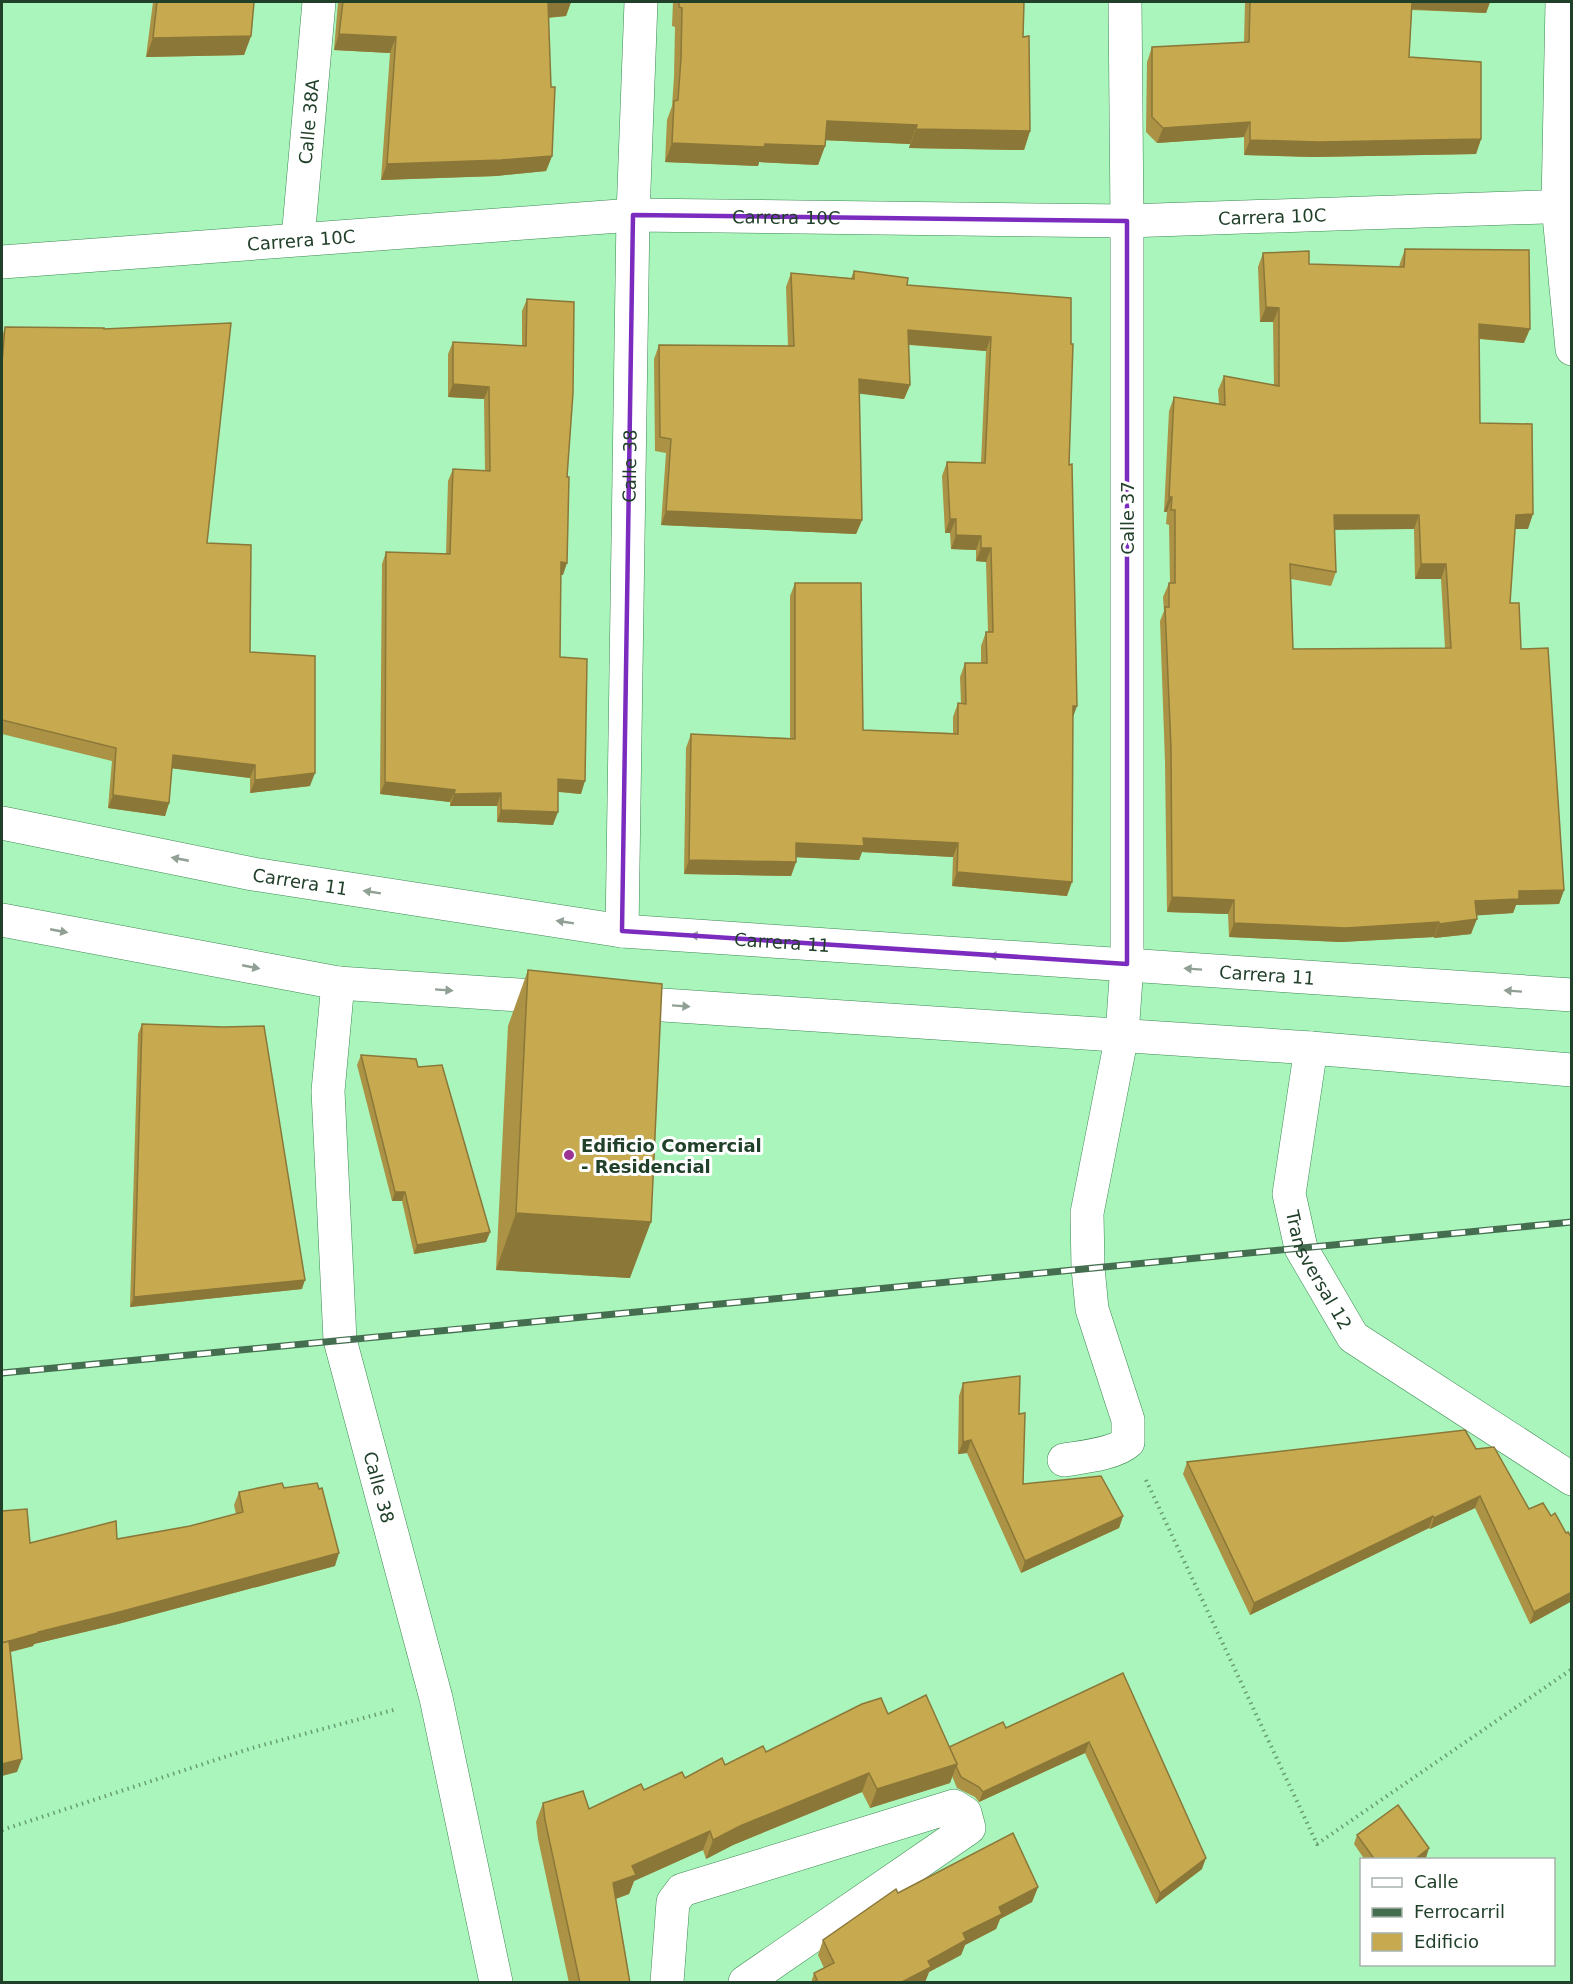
<svg xmlns="http://www.w3.org/2000/svg" width="1573" height="1984" font-family="'DejaVu Sans',sans-serif">
  <rect width="100%" height="100%" fill="#a9f5bb"/>
  <g fill="none" stroke-linecap="round" stroke-linejoin="round">
    <defs>
      <g id="minor">
        <path d="M1562 2 1558 205 1572 349"/>
        <path id="s1" d="M298 239 319 2"/>
        <path id="s2" d="M2 262 633 215 1127 221 1572 206"/>
        <path id="s3" d="M622 931 633 215 641 2"/>
        <path id="s4" d="M338 983 328 1091 340 1340 436 1698 496 1982"/>
        <path id="s5" d="M1311 1048 1289 1194 1301 1248 1353 1337 1572 1479"/>
        <path d="M1064 1460C1082 1457 1115 1454 1128 1442V1420L1092 1309 1088 1268 1087 1213 1122 1035 1127 964V221L1125 2"/>
        <path d="M667 1982 673 1902 682 1890 954 1806 965 1813 969 1828 745 1982"/>
      </g>
      <g id="primary">
        <path id="s6" d="M2 823 253 874 622 931 1572 995"/>
        <path d="M2 920 338 983 563 998"/>
        <path d="M618 1002 1311 1048 1572 1070"/>
      </g>
    </defs>
    <!-- minor casing -->
    <use href="#minor" stroke="#3e8854" stroke-width="34"/>
    <!-- primary casing -->
    <use href="#primary" stroke="#3e8854" stroke-width="34"/>
    <!-- path -->
    <g stroke="#679e75" stroke-width="4" stroke-dasharray="1.5 4.5" stroke-linecap="butt">
      <path d="M1146 1480 1317 1844 1572 1669"/>
      <path d="M2 1830 252 1748 397 1709"/>
    </g>
    <!-- minor -->
    <use href="#minor" stroke="#fff" stroke-width="33"/>
    <!-- primary -->
    <use href="#primary" stroke="#fff" stroke-width="33"/>
    <defs>
      <path id="rail" d="M2 1373 1572 1222"/>
    </defs>
    <!-- rail casing -->
    <use href="#rail" stroke="#446e4f" stroke-width="7"/>
    <!-- rail -->
    <use href="#rail" stroke="#fff" stroke-width="4.5" stroke-dasharray="14" stroke-linecap="butt"/>
  </g>
  <!-- wall -->
  <g fill="#ab9245" fill-rule="evenodd">
    <path d="M153 2H254L251 36 244 55 146 57Z"/>
    <path d="M338 2H571L566 16 548 18 552 156 546 171 496 176 381 180 390 53 334 50Z"/>
    <path d="M673 2H1024L1023 37 1030 131 1024 150 909 148 910 144 825 140V146L818 165 759 162 758 166 665 162 667 120 672 106 674 77 675 27 672 26Z"/>
    <path d="M1245 2H1490L1486 13 1412 10 1409 57 1481 139 1476 154 1313 157 1244 155V137L1157 143 1146 132 1147 62 1152 47 1244 43Z"/>
    <path d="M1405 249 1524 343 1479 339 1480 423 1528 529H1515L1510 603 1521 649 1564 890 1559 904 1516 905 1513 913 1476 915 1471 934 1434 938V937L1341 942 1229 937 1228 914 1167 912 1165 762 1160 621 1164 611 1163 597 1169 583H1170L1169 525 1166 524 1167 512H1164L1169 411 1174 397 1219 404 1218 390 1224 376 1274 385 1273 322H1260L1258 267 1263 253 1309 264 1399 267 1400 263ZM1334 529H1414L1415 579H1441L1445 648 1293 649 1291 579 1331 586 1336 572Z"/>
    <path d="M854 271 907 285 1071 298 1069 465 1073 716 1067 896 952 886 953 857 862 852 859 860 796 857V862L791 876 684 874 686 748 691 734 790 738V596L795 583 863 730 953 733V717L958 703 961 704 960 677 965 663H981V646L986 632H988L986 562 976 561V550L951 549 950 533H945L942 476 947 462 981 463 986 351 909 345 910 385 904 399 859 393 862 520 856 534 661 525 666 453 655 451 654 359 659 345 788 346 786 287 791 273 851 278Z"/>
    <path d="M527 299 567 477 563 575H561L560 657 581 794 558 792 553 825 497 822V806H450V802L380 794 382 564 386 552 446 554 448 481 453 469 485 471 484 399 448 397V354L453 342 522 346V311Z"/>
    <path d="M5 327 104 329 207 543 250 652 310 786 250 793V778L172 768 169 803 165 816 108 808 112 761 2 734V337Z"/>
    <path d="M528 970 630 1278 496 1270 508 1026Z"/>
    <path d="M142 1024 302 1289 130 1307 138 1034Z"/>
    <path d="M361 1055 418 1067 490 1232 486 1242 414 1254 402 1201H392L357 1065Z"/>
    <path d="M963 1383 1019 1414 1023 1484 1123 1516 1119 1528 1021 1573 967 1453 958 1454 959 1396Z"/>
    <path d="M1476 1449 1529 1509 1551 1516 1566 1533 1572 1538V1601L1530 1624 1475 1508 1430 1529 1429 1528 1250 1615 1183 1474 1187 1462Z"/>
    <path d="M284 1488 335 1566 118 1624 34 1644 33 1646 11 1652 17 1772 2 1511 30 1543 117 1539 190 1526 236 1514 234 1505 239 1492Z"/>
    <path d="M1123 1673 1202 1869 1156 1904 1085 1753 979 1802 975 1797 957 1788 952 1776 950 1783 870 1808 862 1792 733 1845 706 1859 703 1850 634 1881 629 1894 616 1899 630 1983H569L538 1839 536 1822 543 1803 589 1809 644 1790 888 1714 949 1747 1006 1728Z"/>
    <path d="M1357 1835 1426 1858 1423 1860H1365L1354 1844Z"/>
    <path d="M1038 1887 1032 1902 1000 1919 996 1929 965 1945 961 1955 929 1972 925 1982 811 1983 814 1973 824 1968 818 1955 823 1940 898 1893Z"/>
  </g>
  <!-- shaded-wall -->
  <g fill="#8b7738">
    <path d="M548 2H571L566 16 542 18Z"/>
    <path d="M1410 2H1490L1486 13 1407 9Z"/>
    <path d="M339 34 396 37 390 53 334 50Z"/>
    <path d="M251 36 244 55 146 57 153 38Z"/>
    <path d="M827 121 917 125 910 144 820 140Z"/>
    <path d="M1250 122 1244 137 1157 143 1163 128Z"/>
    <path d="M916 129 1030 131 1024 150 909 148Z"/>
    <path d="M1481 139 1476 154 1313 157 1244 155 1250 140Z"/>
    <path d="M672 143 765 144 825 146 818 165 759 162 758 166 665 162Z"/>
    <path d="M552 156 546 171 496 176 381 180 387 164Z"/>
    <path d="M1266 307 1279 308 1273 322H1260Z"/>
    <path d="M1479 324 1530 329 1524 343 1474 338Z"/>
    <path d="M908 330 991 337 986 351 903 344Z"/>
    <path d="M859 379 910 385 904 399 854 393Z"/>
    <path d="M453 384 489 387 484 399 448 397Z"/>
    <path d="M1169 497H1172L1167 512H1164Z"/>
    <path d="M666 511 862 520 856 534 661 525Z"/>
    <path d="M1533 514 1528 529H1511L1516 515Z"/>
    <path d="M1334 515H1419L1414 529 1329 530Z"/>
    <path d="M950 519H956L950 533H945Z"/>
    <path d="M956 535 981 536 976 550 951 549Z"/>
    <path d="M981 548H991L986 562 976 561Z"/>
    <path d="M561 562 567 563 563 575H557Z"/>
    <path d="M1421 564H1446L1441 579H1415Z"/>
    <path d="M1073 706H1077L1072 720Z"/>
    <path d="M173 755 255 765 250 778 169 768Z"/>
    <path d="M315 773 310 786 250 793 255 780Z"/>
    <path d="M558 779 585 781 581 794 553 791Z"/>
    <path d="M385 782 455 790 450 802 380 794Z"/>
    <path d="M501 793 497 806H450L454 794Z"/>
    <path d="M113 795 169 803 165 816 108 808Z"/>
    <path d="M501 810 558 812 553 825 497 822Z"/>
    <path d="M863 838 958 843 953 857 862 852 859 860 790 857 796 843Z"/>
    <path d="M689 860 796 862 791 876 684 874Z"/>
    <path d="M957 872 1072 882 1067 896 952 886Z"/>
    <path d="M1564 890 1559 904 1516 905 1513 913 1470 916 1475 901 1519 891Z"/>
    <path d="M1172 897 1234 900 1228 914 1167 912Z"/>
    <path d="M1477 919 1471 934 1434 938 1439 924Z"/>
    <path d="M1439 922 1434 937 1341 942 1229 937 1234 923Z"/>
    <path d="M395 1192H405L402 1201H392Z"/>
    <path d="M516 1213 651 1222 630 1278 496 1270Z"/>
    <path d="M490 1232 486 1242 414 1254 417 1245Z"/>
    <path d="M305 1280 302 1289 130 1307 134 1297Z"/>
    <path d="M971 1440 967 1453 958 1454 963 1442Z"/>
    <path d="M1480 1496 1475 1508 1430 1529 1434 1518Z"/>
    <path d="M1123 1516 1119 1528 1021 1573 1025 1561Z"/>
    <path d="M1433 1516 1429 1528 1250 1615 1254 1603Z"/>
    <path d="M339 1553 335 1566 118 1624 34 1644 33 1646 2 1654V1643L38 1632Z"/>
    <path d="M1572 1592V1601L1530 1624 1534 1612Z"/>
    <path d="M1089 1742 1085 1753 979 1802 983 1792Z"/>
    <path d="M22 1759 17 1772 2 1776V1764Z"/>
    <path d="M957 1764 950 1783 870 1808 877 1789Z"/>
    <path d="M869 1773 862 1792 733 1845 706 1859 713 1840 740 1826Z"/>
    <path d="M710 1831 703 1850 634 1881 629 1894 606 1902 613 1883 632 1866Z"/>
    <path d="M1429 1848 1426 1858 1423 1860H1414Z"/>
    <path d="M1206 1858 1202 1869 1156 1904 1160 1893Z"/>
    <path d="M1038 1887 1032 1902 1000 1919 996 1929 965 1945 961 1955 929 1972 925 1982 900 1983 963 1933 999 1907Z"/>
  </g>
  <!-- building -->
  <g fill="#c7aa50" stroke="#8b7738" stroke-width="1.5" fill-rule="evenodd">
    <path d="M157 2H254L251 36 153 38Z"/>
    <path d="M343 2H560H548L551 87H555L552 156 501 160 387 164 396 37 339 34Z"/>
    <path d="M679 2H1024L1023 37 1029 36 1030 131 916 129 917 125 827 121 825 146 765 144 764 147 672 143 674 101 678 100 681 58 682 8 679 7Z"/>
    <path d="M1250 2H1412L1409 57 1481 62V139L1318 142 1250 140V122L1163 128 1152 117V47L1249 42Z"/>
    <path d="M1405 249 1529 250 1530 329 1479 324 1480 423 1532 424 1533 514 1516 515 1510 603H1519L1521 649 1548 648 1564 890 1519 891V899L1475 901 1477 919 1439 924V922L1346 928 1234 923V900L1172 897 1171 748 1165 607H1169V583H1175V510H1171L1172 497H1169L1174 397 1225 405 1224 376 1279 386V308L1266 307 1263 253 1309 251V264L1404 267ZM1334 515H1419L1421 564H1446L1451 648 1293 649 1290 564 1336 572Z"/>
    <path d="M854 271 908 278 907 285 1071 298V344H1073L1069 465 1072 464 1077 706H1073L1072 882 957 872 958 843 863 838 864 846 796 843V862L689 860 691 734 795 739V583H861L863 730 958 734V703L966 704 965 663H987L986 632H993L991 548H981V536L956 535V519H950L947 462 985 463 991 337 908 330 910 385 859 379 862 520 666 511 671 439 660 437 659 345 794 346 791 273 854 279Z"/>
    <path d="M527 299 574 302 573 393 567 477H569L567 563 561 562 560 657 587 659 585 781 558 779V812L501 810V793L454 794 455 790 385 782 386 552 450 554 453 469 490 471 489 387 453 384V342L526 346Z"/>
    <path d="M231 323 207 543 251 545 250 652 315 656V773L255 780V765L173 755 169 803 113 795 116 748 2 720V363L5 327 104 328V329Z"/>
    <path d="M528 970 662 984 651 1222 516 1213Z"/>
    <path d="M142 1024 223 1027 264 1026 305 1280 134 1297Z"/>
    <path d="M361 1055 416 1059 418 1067 442 1065 490 1232 417 1245 405 1192H395Z"/>
    <path d="M1020 1376 1019 1414 1025 1413 1023 1484 1101 1476 1123 1516 1025 1561 971 1440 963 1442V1383Z"/>
    <path d="M1465 1430 1476 1449 1494 1447 1529 1509 1543 1503 1551 1516 1555 1513 1566 1533 1568 1532 1572 1538V1592L1534 1612 1480 1496 1434 1518 1433 1516 1254 1603 1187 1462Z"/>
    <path d="M282 1483 284 1488 317 1483 319 1489 322 1488 339 1553 123 1611 38 1632V1633L2 1643V1511L27 1509 30 1543 116 1521 117 1539 190 1526 243 1512 239 1492Z"/>
    <path d="M9 1641 22 1759 2 1764V1643Z"/>
    <path d="M1123 1673 1206 1858 1160 1893 1089 1742 983 1792 979 1787 961 1777 956 1766 957 1764 949 1747 1003 1722 1006 1728Z"/>
    <path d="M926 1695 957 1764 877 1789 869 1773 740 1826 713 1840 710 1831 632 1866 636 1875 613 1883 630 1983H580L545 1820 543 1803 583 1791 589 1809 641 1784 644 1790 682 1772 685 1778 722 1758 725 1765 763 1746 766 1752 862 1704 881 1698 888 1714Z"/>
    <path d="M1398 1805 1429 1848 1414 1860H1375L1357 1835Z"/>
    <path d="M1013 1833 1038 1887 999 1907 1002 1914 963 1933 966 1940 928 1961 931 1967 900 1983H813L817 1980 814 1973 834 1963 823 1940 896 1889 898 1893Z"/>
  </g>
  <!-- one-way arrows -->
  <defs><path id="oneway-solid" d="M-6-.8H1V-3.2L6.5 0L1 3.2V.8H-6Z" transform="scale(1.5)"/></defs>
  <g fill="#90a094">
    <use href="#oneway-solid" transform="translate(180 859) rotate(-169)"/>
    <use href="#oneway-solid" transform="translate(372 892) rotate(-171)"/>
    <use href="#oneway-solid" transform="translate(565 922) rotate(-171)"/>
    <use href="#oneway-solid" transform="translate(59 931) rotate(11)"/>
    <use href="#oneway-solid" transform="translate(699 936) rotate(-176)"/>
    <use href="#oneway-solid" transform="translate(998 956) rotate(-176)"/>
    <use href="#oneway-solid" transform="translate(251 967) rotate(11)"/>
    <use href="#oneway-solid" transform="translate(1193 969) rotate(-176)"/>
    <use href="#oneway-solid" transform="translate(444 990) rotate(4)"/>
    <use href="#oneway-solid" transform="translate(1513 991) rotate(-176)"/>
    <use href="#oneway-solid" transform="translate(681 1006) rotate(4)"/>
  </g>
  <!-- marked area -->
  <path fill="none" stroke="#7b2cbf" stroke-width="4.5" stroke-linejoin="round" d="M633 215 1127 221V964L622 931Z"/>
  <!-- markers -->
  <circle fill="#9c3294" stroke="#fff" stroke-width="2" cx="569" cy="1155" r="6"/>
  <g text-anchor="middle" dominant-baseline="central" stroke-width="6" stroke-linejoin="round" paint-order="stroke">
    <!-- street labels -->
    <g font-size="18" fill="#21402a" stroke="#fff">
      <text stroke="none"><textPath href="#s1" startOffset="118">Calle 38A</textPath></text>
      <text stroke="none"><textPath href="#s2" startOffset="1272">Carrera 10C</textPath></text>
      <text stroke="none"><textPath href="#s2" startOffset="786">Carrera 10C</textPath></text>
      <text stroke="none"><textPath href="#s2" startOffset="300">Carrera 10C</textPath></text>
      <text stroke="none"><textPath href="#s3" startOffset="465">Calle 38</textPath></text>
      <text transform="translate(1127 518) rotate(-90)">Calle 37</text>
      <text stroke="none"><textPath href="#s6" startOffset="304">Carrera 11</textPath></text>
      <text stroke="none"><textPath href="#s6" startOffset="790">Carrera 11</textPath></text>
      <text stroke="none"><textPath href="#s6" startOffset="1276">Carrera 11</textPath></text>
      <text stroke="none"><textPath href="#s5" startOffset="230">Transversal 12</textPath></text>
      <text stroke="none"><textPath href="#s4" startOffset="510">Calle 38</textPath></text>
    </g>
    <!-- poi labels -->
    <g font-size="18" font-weight="bold" fill="#21402a" stroke="#fff" text-anchor="start">
      <text x="581" y="1145">Edificio Comercial<tspan x="581" dy="21">- Residencial</tspan></text>
    </g>
  </g>
  <!-- border -->
  <rect width="1573" height="1984" fill="none" stroke="#21402a" stroke-width="6"/>
  <!-- legend -->
  <rect x="1360" y="1858" width="195" height="108" fill="#ffffff" stroke="#a6b3aa" stroke-width="1.5"/>
  <rect x="1372" y="1878" width="30" height="9" fill="#ffffff" stroke="#a6b3aa" stroke-width="1.5"/>
  <text x="1414" y="1888" font-size="18" fill="#21402a">Calle</text>
  <rect x="1372" y="1908" width="30" height="9" fill="#446e4f" stroke="#a6b3aa" stroke-width="1.5"/>
  <text x="1414" y="1918" font-size="18" fill="#21402a">Ferrocarril</text>
  <rect x="1372" y="1933" width="30" height="18" fill="#c7aa50" stroke="#a6b3aa" stroke-width="1.5"/>
  <text x="1414" y="1948" font-size="18" fill="#21402a">Edificio</text>
</svg>
